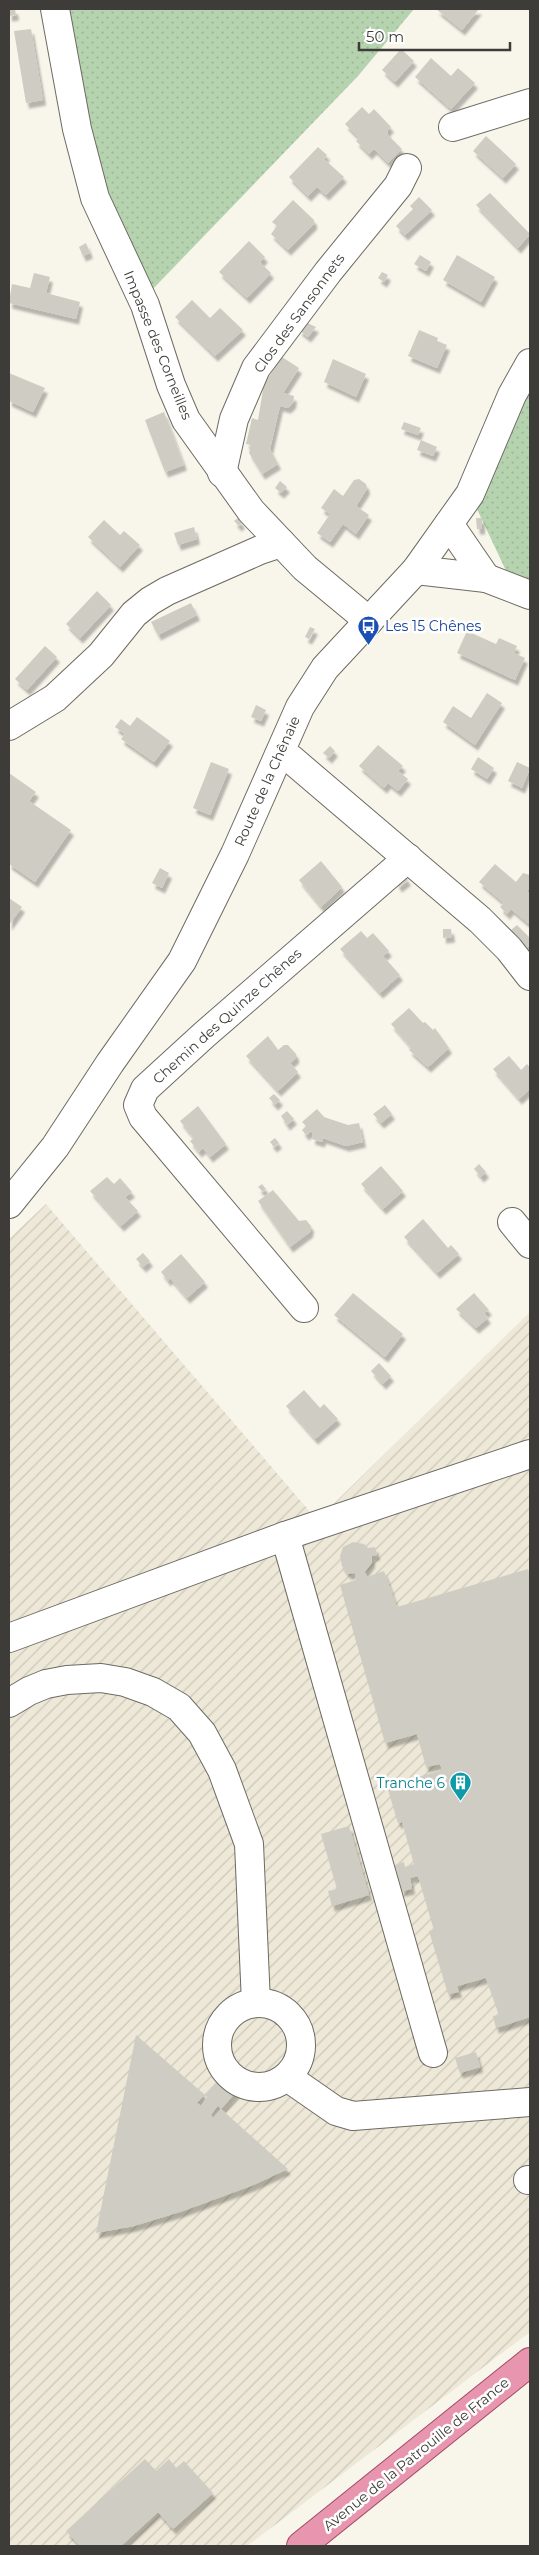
<svg xmlns="http://www.w3.org/2000/svg" width="539" height="2555" font-family="Montserrat,sans-serif">
  <defs>
    <pattern id="industrial-furrows" width="10" height="10" patternUnits="userSpaceOnUse" patternTransform="scale(1.25)"><rect width="10" height="10" fill="#ede8d7"/><path d="M-1 1l2-2M0 10L10 0M9 11l2-2" fill="none" stroke="#ccc8b9"/></pattern>
    <pattern id="grass-dots" width="8" height="8" patternUnits="userSpaceOnUse" patternTransform="scale(1.25)"><rect width="8" height="8" fill="#b6d3af"/><path d="M2 2h.1M6 6h.1" fill="none" stroke="#9db697" stroke-width="1.8" stroke-linecap="round"/></pattern>
    <filter id="shadow"><feDropShadow dx="3" dy="5.5" stdDeviation="1" flood-color="#0004"/></filter>
  </defs>
  <rect width="100%" height="100%" fill="#f8f5eb"/>
  <!-- industrial -->
  <path fill="url(#industrial-furrows)" d="M46 1204 317 1520 530 1312V2332L247 2546H9V1239Z"/>
  <!-- grass -->
  <g fill="url(#grass-dots)">
    <path d="M62 9H414L358 76 150 292 116 232Z"/>
    <path d="M530 384V585L509 577 475 505Z"/>
  </g>
  <!-- building -->
  <g fill="#cfcdc3" filter="url(#shadow)">
    <path d="M9 9H15L16 15 9 16Z"/>
    <path d="M436 9H479L462 30Z"/>
    <path d="M31 29 43 100 26 103 14 31Z"/>
    <path d="M401 49 414 61 395 82 382 70Z"/>
    <path d="M431 58 451 76 458 68 475 83 451 109 415 77Z"/>
    <path d="M362 107 369 114 374 109 391 127 387 131 388 135 402 149 388 163 374 149 369 154 356 141 359 138 345 124Z"/>
    <path d="M486 136 516 164 503 178 473 151Z"/>
    <path d="M318 147 327 155 324 159 344 177 326 195 317 187 308 196 289 177Z"/>
    <path d="M490 193 530 234 518 248 476 205Z"/>
    <path d="M419 197 432 210 405 235 396 226 413 209 410 206Z"/>
    <path d="M293 200 314 220V224L288 250 271 234 277 226 272 222Z"/>
    <path d="M249 241 265 257 260 262 271 273 247 298 219 272Z"/>
    <path d="M86 243 90 253 83 256 79 247Z"/>
    <path d="M420 255 431 262 426 271 414 264Z"/>
    <path d="M457 255 495 277 481 302 443 280Z"/>
    <path d="M382 272 388 275 384 282 378 278Z"/>
    <path d="M34 273 50 277 46 293 80 302 76 319 9 303 12 284 30 288Z"/>
    <path d="M192 300 210 318 220 308 243 330 215 356 175 317Z"/>
    <path d="M305 322 316 327 308 337 299 330Z"/>
    <path d="M419 330 438 338 437 341 447 345 437 368 408 356Z"/>
    <path d="M282 357 299 368 283 393 294 396 293 403 288 408 280 406 270 449 278 464 262 474 249 453 251 445 246 444 252 418 258 420 264 384Z"/>
    <path d="M333 359 366 374 356 397 324 382Z"/>
    <path d="M9 373 45 388 33 412 9 401Z"/>
    <path d="M164 412 184 465 165 472 145 420Z"/>
    <path d="M404 422 421 428 418 435 401 429Z"/>
    <path d="M421 440 437 447 433 456 417 450Z"/>
    <path d="M359 479 366 484 367 489 356 506 369 515 356 534 343 524 330 542 317 533 330 514 321 508 334 489 343 496 354 480Z"/>
    <path d="M280 481 287 487 281 493 275 488Z"/>
    <path d="M238 518 242 523 239 526 234 521Z"/>
    <path d="M476 518H482V529H477Z"/>
    <path d="M104 520 120 535 124 531 140 545 120 567 88 537Z"/>
    <path d="M194 527 197 539 178 545 174 533Z"/>
    <path d="M97 591 111 605 80 638 66 624Z"/>
    <path d="M191 603 197 615 158 635 151 622Z"/>
    <path d="M310 627 315 629 309 639 305 637Z"/>
    <path d="M467 631 496 644 499 638 517 646 514 653 525 658 515 680 457 653Z"/>
    <path d="M45 646 57 657 27 690 15 679Z"/>
    <path d="M487 693 502 703 475 745 443 722 453 706 471 718Z"/>
    <path d="M256 705 266 710 261 721 251 717Z"/>
    <path d="M137 717 170 741 154 762 121 739 125 734 115 727 121 719 130 726Z"/>
    <path d="M378 745 403 766 398 771 408 779 398 791 388 783 384 788 359 766Z"/>
    <path d="M330 746 335 751 329 758 323 753Z"/>
    <path d="M478 757 494 768 487 779 471 769Z"/>
    <path d="M211 762 229 769 210 815 193 808Z"/>
    <path d="M517 762 530 768 522 788 508 781Z"/>
    <path d="M9 773 36 792 29 801 71 830 35 882 9 864Z"/>
    <path d="M321 861 342 887 321 907 299 880Z"/>
    <path d="M495 864 516 882 523 873 530 875V887L527 891 530 894 529 924 511 909 507 914 500 907 504 903 479 882Z"/>
    <path d="M160 868 169 873 162 888 152 883Z"/>
    <path d="M404 875 408 880 399 887 396 882Z"/>
    <path d="M9 898 22 907 9 925Z"/>
    <path d="M517 925 530 938V944L525 950 511 930Z"/>
    <path d="M443 929H451L452 937 443 938Z"/>
    <path d="M361 931 367 938 373 933 389 951 383 956 400 975 380 993 340 949Z"/>
    <path d="M409 1008 423 1023 425 1022 433 1030 435 1028 449 1048 428 1067 409 1050 411 1048 405 1040 391 1024Z"/>
    <path d="M268 1036 278 1050 284 1045H288L296 1054V1058L290 1063 298 1072 278 1091 246 1056Z"/>
    <path d="M509 1056 521 1070 527 1064 530 1067V1089L519 1099 493 1069Z"/>
    <path d="M274 1094 280 1100 275 1105 269 1098Z"/>
    <path d="M385 1105 392 1114 381 1123 373 1114Z"/>
    <path d="M198 1106 226 1144 210 1157 203 1148 199 1152 190 1141 194 1138 180 1121Z"/>
    <path d="M317 1109 324 1117 348 1125 359 1123 363 1142 346 1146 323 1138 322 1142 312 1139 313 1134 311 1131 306 1135 302 1130 306 1126 302 1122Z"/>
    <path d="M287 1111 294 1119 287 1125 281 1116Z"/>
    <path d="M275 1138 279 1143 274 1147 270 1142Z"/>
    <path d="M479 1164 486 1172 481 1177 474 1169Z"/>
    <path d="M381 1166 403 1191 383 1209 361 1184Z"/>
    <path d="M107 1177 114 1184 120 1178 132 1192 125 1197 138 1211 121 1226 90 1191Z"/>
    <path d="M262 1184 266 1189 263 1192 258 1187Z"/>
    <path d="M273 1190 299 1221 306 1220 311 1226 310 1232 290 1247 258 1201Z"/>
    <path d="M423 1219 448 1248 451 1245 459 1254 437 1273 404 1237Z"/>
    <path d="M143 1253 150 1261 143 1267 136 1259Z"/>
    <path d="M181 1254 205 1282 187 1298 170 1278 168 1281 161 1272Z"/>
    <path d="M353 1293 403 1334 385 1357 334 1315Z"/>
    <path d="M474 1293 489 1310 484 1313 488 1318 476 1328 456 1309Z"/>
    <path d="M379 1363 391 1376 383 1384 371 1371Z"/>
    <path d="M304 1390 320 1408 324 1404 338 1419 315 1439 286 1406Z"/>
    <path d="M353 1542 364 1544 368 1548 375 1547 377 1555 372 1556V1562L365 1572 367 1577 384 1571 397 1607 528 1569 530 1577V2017L496 2028 493 2016 499 2015 486 1978 457 1986 459 1992 448 1994 429 1931 434 1930 418 1876 410 1878 412 1889 402 1891 395 1865 404 1862 405 1867 414 1864 402 1822 398 1823 386 1783 400 1779 401 1782 442 1770 440 1764 426 1767 417 1734 385 1743 340 1585 356 1580 355 1573 348 1574 342 1566 340 1556 343 1547Z"/>
    <path d="M349 1826 369 1895 332 1906 328 1891 337 1889 321 1834Z"/>
    <path d="M136 2035 205 2095 197 2103 201 2106 207 2097 205 2095 221 2077 237 2091 221 2109 218 2106 211 2115 213 2118 221 2109 288 2169 251 2186 183 2211 134 2226 96 2233Z"/>
    <path d="M476 2052 480 2067 460 2073 455 2058Z"/>
    <path d="M145 2459 156 2471 169 2459 176 2468 184 2461 213 2493 173 2529 158 2512 121 2546H80L66 2531Z"/>
  </g>
  <g fill="none" stroke-linecap="round" stroke-linejoin="round">
    <defs>
      <g id="minor">
        <path d="M55 9 77 129 95 198 145 305 171 385 186 420 251 511 305 568 369 621"/>
        <path d="M453 127 530 103"/>
        <path d="M222 473 234 419 256 368 328 272 398 186 407 168"/>
        <path d="M449 524 486 578"/>
        <path d="M416 570 486 578 530 595"/>
        <path d="M9 726 55 698 101 655 134 614 150 601 167 591 260 550 281 543"/>
        <path d="M279 755 291 759 480 920 509 949 530 976"/>
        <path d="M9 1204 55 1147 110 1063 182 961 235 854 300 707 325 668 416 570 470 494 512 395 530 363"/>
        <path d="M512 1222 530 1244"/>
        <path d="M304 1308 143 1117 138 1105 145 1089 204 1035 408 858"/>
        <path d="M285 1536 433 2053"/>
        <path d="M9 1638 285 1536 530 1454"/>
        <path d="M9 1703 29 1691 46 1684 67 1680 101 1678 125 1682 153 1692 179 1707 202 1733 222 1770 249 1844 256 2003"/>
        <circle cx="259" cy="2045" r="42"/>
        <path d="M287 2077 336 2111 353 2116 530 2102"/>
        <path d="M528 2180H530"/>
      </g>
      <path id="major" d="M301 2546 530 2362"/>
    </defs>
    <!-- minor casing -->
    <use href="#minor" stroke="#6e6b63" stroke-width="30"/>
    <!-- major casing -->
    <use href="#major" stroke="#a24964" stroke-width="30"/>
    <!-- minor -->
    <use href="#minor" stroke="#fff" stroke-width="28"/>
    <!-- major -->
    <use href="#major" stroke="#e896b0" stroke-width="28"/>
  </g>
  <!-- icons -->
  <defs>
    <symbol id="bus-pin" viewBox="-11 -11 22 30"><path d="M0 17L-7.5 6A9.5 9.5 0 1 1 7.5 6Z" fill="#1a4fb4" stroke="#fff"/><path d="M-5-6H5V4H4V6H2V4H-2V6H-4V4H-5ZM-3.5-4V0h7V-4ZM-3.5 1.2v1.5H-2V1.2ZM2 1.2v1.5H3.5V1.2Z" fill="#fff"/></symbol>
    <symbol id="building-pin" viewBox="-11 -11 22 30"><path d="M0 17L-7.5 6A9.5 9.5 0 1 1 7.5 6Z" fill="#0f9aa8" stroke="#fff"/><path d="M-4-6H4V6H1V3H-1V6H-4ZM-2.5-4.3h1.7v1.8h-1.7ZM.8-4.3h1.7v1.8H.8ZM-2.5-1h1.7V.8h-1.7ZM.8-1h1.7V.8H.8Z" fill="#fff"/></symbol>
  </defs>
  <g fill-rule="evenodd">
    <use href="#bus-pin" x="356" y="614" width="25" height="34"/>
    <use href="#building-pin" x="448" y="1770" width="25" height="34"/>
  </g>
  <g text-anchor="middle" dominant-baseline="central" stroke-width="5" stroke-linejoin="round" paint-order="stroke">
    <!-- street labels -->
    <g font-size="14" fill="#3d3c38" stroke="#fff">
      <text transform="translate(299 313) rotate(-54)">Clos des Sansonnets</text>
      <text transform="translate(158 345) rotate(68)">Impasse des Corneilles</text>
      <text transform="translate(267 781) rotate(-66)">Route de la Chênaie</text>
      <text transform="translate(227 1016) rotate(-42)">Chemin des Quinze Chênes</text>
      <text transform="translate(416 2454) rotate(-39)">Avenue de la Patrouille de France</text>
    </g>
    <!-- transit labels -->
    <g font-size="14" fill="#164399" stroke="#fff" text-anchor="start">
      <text x="385" y="626">Les 15 Chênes</text>
    </g>
    <!-- culture labels -->
    <g font-size="14" fill="#0d838f" stroke="#fff" text-anchor="end">
      <text x="445" y="1783">Tranche 6</text>
    </g>
  </g>
  <!-- border -->
  <rect width="539" height="2555" fill="none" stroke="#3d3c38" stroke-width="20"/>
  <!-- scale -->
  <path d="M359 42v8h151v-8" fill="none" stroke="#3d3c38" stroke-width="2.5"/>
  <text x="366" y="42" font-size="15" fill="#3d3c38" stroke="#ffffff" stroke-width="4" paint-order="stroke">50 m</text>
</svg>
